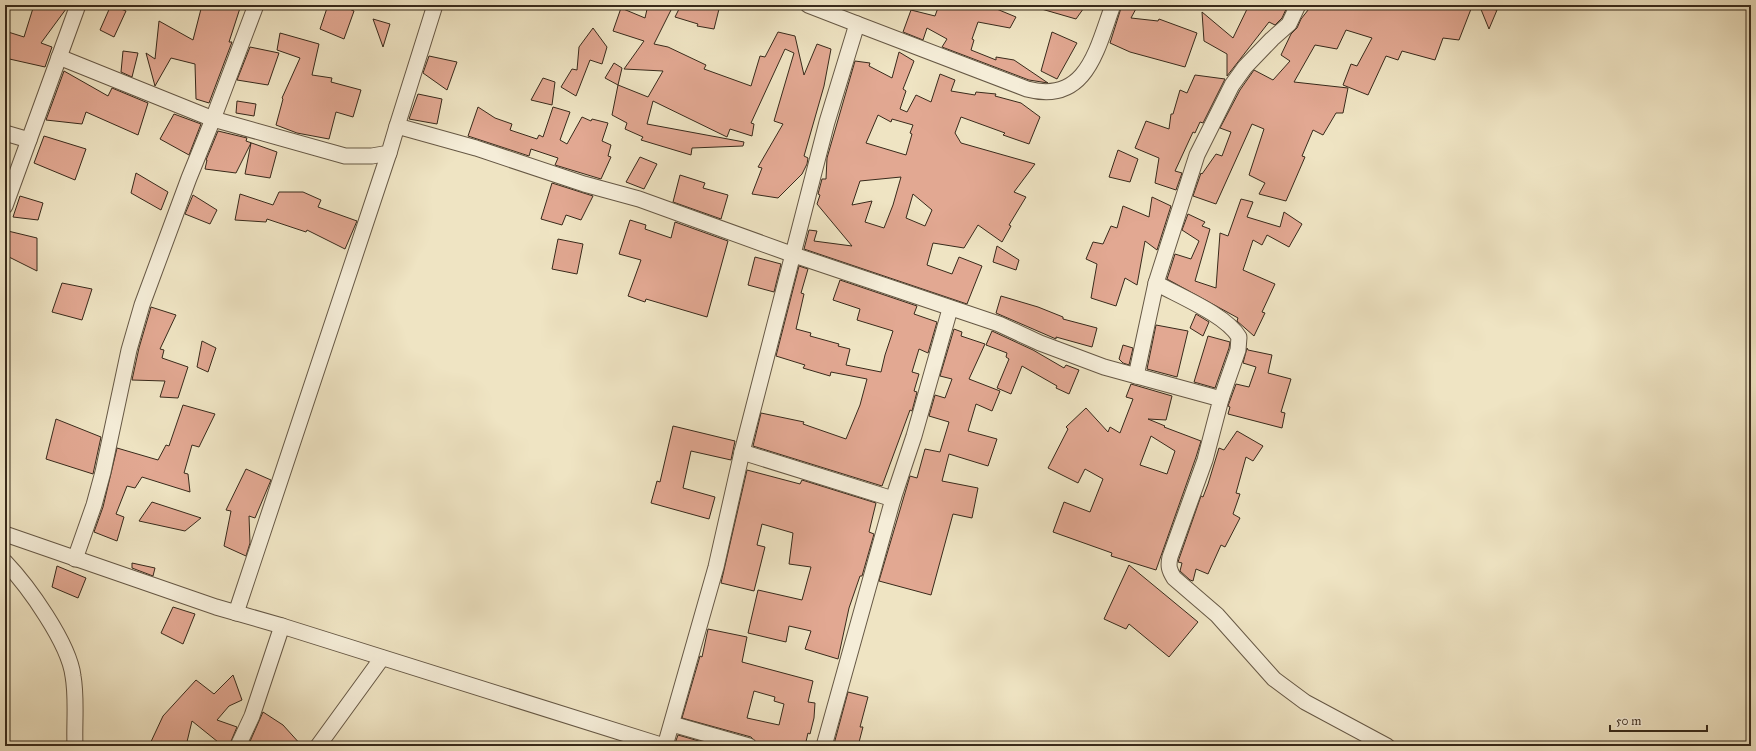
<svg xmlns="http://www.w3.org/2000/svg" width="1756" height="751" font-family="'IM FELL Great Primer',serif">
  <rect width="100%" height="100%" fill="#efe4c3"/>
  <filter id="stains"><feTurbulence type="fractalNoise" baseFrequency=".005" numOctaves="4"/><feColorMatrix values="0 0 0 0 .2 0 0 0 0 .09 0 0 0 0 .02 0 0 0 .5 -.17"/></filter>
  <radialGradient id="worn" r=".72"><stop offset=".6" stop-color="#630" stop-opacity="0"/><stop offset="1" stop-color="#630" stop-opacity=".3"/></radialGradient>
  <!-- building -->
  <g fill="#e2a892" stroke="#382a1b" fill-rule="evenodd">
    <path d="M34 5H57L66 9 41 43 52 47 45 67 5 58V31L24 37Z"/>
    <path d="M111 5 126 11 114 37 100 30Z"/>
    <path d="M202 5H241L229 42H232L209 103 196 99 195 64 171 58 155 86 146 53 155 59 159 21 193 40Z"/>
    <path d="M328 5H340L354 11 344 39 320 29Z"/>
    <path d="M648 5H660L671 10 654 44 668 47 706 65 704 69 751 86 760 56 765 57 778 32 795 36 804 75 817 44 831 49 824 86 804 156 808 158 807 164 802 174 778 198 752 194 762 168 758 167 783 124 774 121 794 53 785 49 751 123 754 124 752 136 730 129 727 137 653 101 647 124 744 142 743 146 692 148 691 155 641 140 643 137 625 129 627 123 612 115 618 85 648 97 663 71 624 69 644 41 613 31 621 8 645 18Z"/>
    <path d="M681 5H720L714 29 697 26 698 24 675 17Z"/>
    <path d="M939 5H987L1016 17 1010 28 978 22 972 39 974 40 971 50 996 60V57L1014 60 1048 83 1029 80 942 47 947 39 927 28 923 40 903 32 911 10 935 16Z"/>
    <path d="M1038 5H1086L1076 19 1038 8Z"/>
    <path d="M1122 5H1138L1131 18 1158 21 1159 19 1197 33 1185 67 1130 52 1110 43Z"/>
    <path d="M1249 5H1288L1282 18 1275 25 1269 22 1227 76V54L1204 41 1202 12 1233 38Z"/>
    <path d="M1312 5H1434L1448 7V5H1455L1471 9 1459 40 1443 38 1435 60 1402 51 1398 60 1386 56 1368 95 1343 85 1351 64 1357 66 1372 38 1346 30 1337 49 1315 45 1294 82 1348 88 1343 113H1336L1323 135 1313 130 1302 156 1305 157 1286 201 1259 194 1265 183 1249 175 1264 129 1252 124 1216 204 1193 196 1201 173 1202 174 1216 154 1222 156 1231 132 1220 128 1240 90 1254 70 1273 80 1290 61 1281 55 1291 34 1297 28 1301 19Z"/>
    <path d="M1480 7 1497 10 1489 29Z"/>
    <path d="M373 19 390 24 383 47Z"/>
    <path d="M593 28 607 47 602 64 590 60 576 96 561 87 572 69 577 70 579 47Z"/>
    <path d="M1052 32 1077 43 1057 79 1041 71Z"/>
    <path d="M280 33 319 44 312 75 332 78 331 82 361 90 353 117 336 112 329 139 297 133 276 125 283 99 282 98 300 58 277 50Z"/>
    <path d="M250 47 279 53 268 85 237 80Z"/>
    <path d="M123 51 138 53 132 77 121 72Z"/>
    <path d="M899 52 914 61 903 89 906 91 900 109 907 112 916 95 931 102 940 74 955 80 951 91 975 95 976 92 996 94 995 96 1021 103 1040 117 1029 144 1003 135 1005 133 961 117 955 133 961 143 1035 164 1014 192 1026 197 1009 225 1011 226 1002 242 978 225 964 248 933 243 927 265 952 274 959 257 982 266 967 304 804 249 809 230 817 231 814 241 852 246 817 204 820 195 818 194 822 179H826L827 158 855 61 870 63 869 66 892 78ZM878 115 891 122 892 119 913 125 910 133 912 134 906 155 866 143ZM901 177 893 205 884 228 865 222 872 201 852 205 860 181ZM913 194 932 210 925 226 906 218Z"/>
    <path d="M429 56 457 62 447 90 423 73Z"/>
    <path d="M614 63 622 68 618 85 605 78Z"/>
    <path d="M64 71 108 96 112 88 148 103 138 135 86 112 82 124 46 120Z"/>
    <path d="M1195 75 1225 79 1203 123 1200 122 1195 133 1193 132 1175 171 1182 173 1176 190 1155 183 1159 158 1135 148 1146 121 1169 129 1171 114H1173L1180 90 1187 93Z"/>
    <path d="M543 78 555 82 552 105 531 100Z"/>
    <path d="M418 94 442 99 437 124 409 119Z"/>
    <path d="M237 101 256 104 254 116 236 113Z"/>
    <path d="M478 107 495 118 512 124 510 130 537 139 539 135 543 137 553 107 570 112 560 140 567 144 582 117 591 121 592 119 608 123 602 141 611 145 608 156 611 157 601 179 555 165 558 158 531 149 529 156 468 136Z"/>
    <path d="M174 114 201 124 189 155 160 139Z"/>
    <path d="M218 131 247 138 246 141 277 152 270 178 245 174 251 143 236 173 205 169 207 160H206Z"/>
    <path d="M44 136 86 149 75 180 34 163Z"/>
    <path d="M1118 150 1138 159 1130 182 1109 177Z"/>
    <path d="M640 157 657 164 644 189 626 182Z"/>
    <path d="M136 173 168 192 161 210 131 193Z"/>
    <path d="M680 175 705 183 703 188 728 195 721 219 673 202Z"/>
    <path d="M552 183 593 196 581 220 566 215 562 225 541 219Z"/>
    <path d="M279 192H303L321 200 318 207 357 221 345 249 307 230 306 232 267 219 266 222 235 220 240 194 273 205Z"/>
    <path d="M193 195 217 210 210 224 185 214Z"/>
    <path d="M20 196 43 203 38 220 13 217Z"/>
    <path d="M1152 197 1171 206 1157 250 1145 241 1137 285 1125 278 1116 306 1091 298 1097 264 1086 259 1093 242 1103 244 1111 226 1117 228 1123 206 1149 217Z"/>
    <path d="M1241 199 1253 202 1247 217 1280 227 1284 212 1302 224 1289 247 1267 235 1262 245 1253 240 1243 270 1275 284 1262 312 1265 313 1254 336 1237 321 1238 318 1167 279 1175 254 1191 259 1199 241 1182 230 1188 214 1205 222 1202 226 1210 229 1195 281 1216 288 1220 233 1228 236Z"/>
    <path d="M630 220 646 225 645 229 671 238 675 222 728 241 707 317 646 299 645 302 628 296 641 260 619 254Z"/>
    <path d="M8 231 37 238V271L5 255V245Z"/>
    <path d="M558 239 583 244 577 274 552 269Z"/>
    <path d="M997 246 1019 260 1016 270 993 262Z"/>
    <path d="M755 257 781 264 774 292 748 285Z"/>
    <path d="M799 266 808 269 801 293 804 294 796 329 811 333 810 336 839 344 838 346 850 349 846 365 881 372 885 355 893 331 857 320 860 309 833 300 840 280 917 306 914 314 937 322 928 353 919 349 912 372 919 374 914 391 917 392 912 411 910 410 882 486 753 446 761 413 804 422 803 424 846 439 860 405 867 379 831 372 830 376 803 368 805 365 776 356Z"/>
    <path d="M62 283 92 289 82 320 52 312Z"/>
    <path d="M1001 296 1038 307 1063 317V319L1097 328 1092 347 1056 337V339L996 313Z"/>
    <path d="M151 307 176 315 160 349 164 350 162 358 188 367 178 398 160 397 165 381 132 380 139 348Z"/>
    <path d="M1196 314 1209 322 1203 336 1190 328Z"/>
    <path d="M1156 325 1188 331 1177 377 1147 369Z"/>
    <path d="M954 329 962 332 961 336 985 344 969 379 1000 391 992 411 976 404 968 431 997 439 988 466 949 454 942 481 978 488 972 518 953 514 931 595 879 581 910 476 917 478 925 449 940 452 949 422 929 416 935 395 945 398 952 379 940 376Z"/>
    <path d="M992 331 1033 350 1064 368 1066 365 1079 370 1069 394 1056 388 1057 386 1022 366 1011 394 997 388 1009 359 1006 357 1007 353 986 345Z"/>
    <path d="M1208 336 1230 342 1229 348 1215 388 1194 382Z"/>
    <path d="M202 341 216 348 208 372 197 367Z"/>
    <path d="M1123 345 1133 348 1129 365 1123 363 1119 359Z"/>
    <path d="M1247 348 1248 350 1272 355 1268 373 1291 379 1281 412 1285 413 1282 428 1228 414 1230 407 1228 406 1236 384 1249 387 1256 367 1243 363Z"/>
    <path d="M1131 384 1172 396 1166 420 1148 419 1165 426 1164 427 1201 441 1196 457 1156 570 1111 556 1112 553 1053 532 1064 502 1090 512 1103 479 1085 469 1078 483 1048 468 1068 429 1066 427 1086 408 1108 432 1110 427 1120 433 1133 399 1126 397ZM1151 436 1175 451 1167 474 1140 465Z"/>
    <path d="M183 405 215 414 199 447 192 445 184 473 188 474 190 492 142 477 135 488 127 486 116 514 124 517 117 541 94 532 103 507 117 448 158 460 166 445 169 446Z"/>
    <path d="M56 419 101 437 93 474 46 459Z"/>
    <path d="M673 426 735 441 731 460 691 451 683 488 715 497 709 519 651 503 657 481 660 482Z"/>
    <path d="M1237 431 1263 446 1253 461 1246 457 1236 493 1240 494 1233 514 1240 518 1225 547 1221 545 1208 574 1196 569 1193 581 1190 580 1180 571 1182 563 1178 562 1179 559 1201 496 1203 497 1208 484 1219 448 1224 450Z"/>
    <path d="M246 469 271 480 255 518 249 516 250 543 246 556 224 546 231 511 226 510Z"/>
    <path d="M747 470 800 484 802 480 876 503 869 532 874 534 862 576H860L849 608 838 659 805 649 811 631 789 626 786 642 748 633 758 590 802 600 811 567 789 564 793 533 762 524 757 545 765 547 754 591 721 583Z"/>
    <path d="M152 502 201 518 185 531 139 521Z"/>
    <path d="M132 563 155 568 153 576 132 568Z"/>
    <path d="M1129 565 1198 622 1169 657 1129 624 1126 629 1104 619Z"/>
    <path d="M57 566 86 578 78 598 52 587Z"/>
    <path d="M173 607 195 614 183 644 161 633Z"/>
    <path d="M708 629 747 637 742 662 813 681 808 702 815 703 814 718 810 734 808 733 805 746H773L764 744 757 743 751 737 682 718 700 656 702 657ZM754 691 775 697 774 701 784 704 779 725 747 718Z"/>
    <path d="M233 675 242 700 229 706 217 720 237 727 229 746H223L192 721 186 746H149L163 716 196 680 214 694Z"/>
    <path d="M848 692 868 697 860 727H863L858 746H843L834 744Z"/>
    <path d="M263 712 283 725 302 746H248Z"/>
    <path d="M678 735 716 746H674Z"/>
  </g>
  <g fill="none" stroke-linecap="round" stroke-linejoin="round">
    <defs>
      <g id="minor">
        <path d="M808 5 857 24"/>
        <path d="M59 57 213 119 345 156H372L389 153 397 126 476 148 584 184 639 199 794 255 999 324 1040 343 1104 367 1221 399 1205 460 1170 557C1168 566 1169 570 1174 578L1217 615 1274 679 1305 702 1387 746"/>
        <path d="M397 126 435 5"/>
        <path d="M5 133 29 140"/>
        <path d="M5 206 78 5"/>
        <path d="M1156 283C1179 296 1226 315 1239 337L1238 350 1221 399"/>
        <path d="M1136 376 1156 283 1197 155 1232 85 1245 67 1272 39 1289 24 1298 5"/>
        <path d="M742 452 893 499"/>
        <path d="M5 534 216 607 282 626"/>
        <path d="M75 559 94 505 103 472 129 350 142 305 189 178 213 119 256 5"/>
        <path d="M5 562C28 586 69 643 73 676 77 698 74 723 75 746"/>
        <path d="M236 613 389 153"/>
        <path d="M672 724 749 746"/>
        <path d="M238 746 252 716 282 626 664 746"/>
        <path d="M318 746 382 658"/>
        <path d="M665 746 716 567 742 452 827 122 857 24 1027 89C1087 105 1097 48 1113 5"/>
        <path d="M824 746 893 499 914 436 950 309"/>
      </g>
    </defs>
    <!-- minor casing -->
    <use href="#minor" stroke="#665845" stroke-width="17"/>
    <!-- minor -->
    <use href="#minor" stroke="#f5edd8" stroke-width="15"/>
  </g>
  <!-- margin -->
  <rect width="1756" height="751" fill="none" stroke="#efe4c3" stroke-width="20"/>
  <rect x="6" y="6" width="1744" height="739" fill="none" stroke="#382a1b" stroke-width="2"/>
  <rect x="10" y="10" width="1736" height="731" fill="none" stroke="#382a1b"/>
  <!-- scale -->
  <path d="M1610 725v6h97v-6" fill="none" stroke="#382a1b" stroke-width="2"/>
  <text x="1616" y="725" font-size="12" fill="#382a1b" stroke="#f5edd8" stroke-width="3" paint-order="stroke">50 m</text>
  <rect width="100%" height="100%" filter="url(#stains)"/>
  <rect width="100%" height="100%" fill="url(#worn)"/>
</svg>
